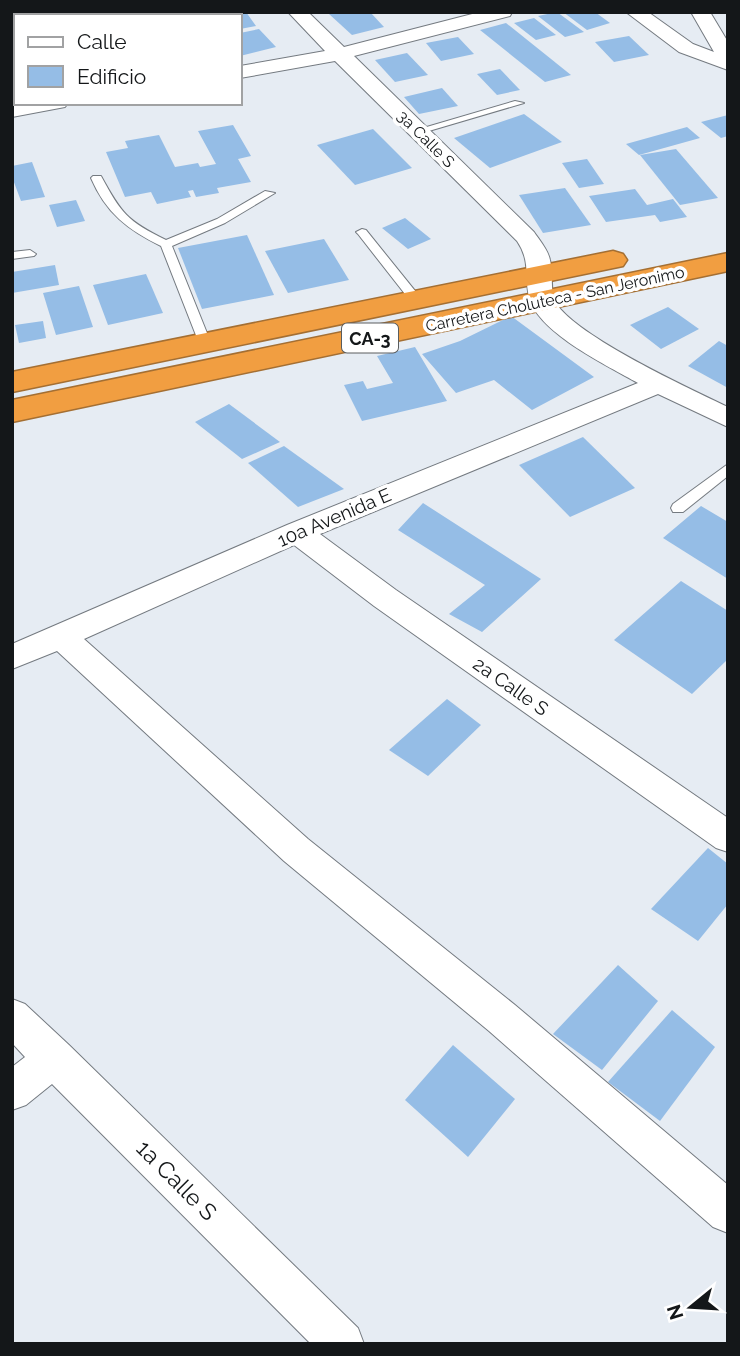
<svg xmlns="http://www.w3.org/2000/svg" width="740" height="1356" font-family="Raleway,sans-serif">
  <rect width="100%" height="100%" fill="#e6ecf3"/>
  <!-- building -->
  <g fill="#95bde6">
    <path d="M12 12H49L50 16H16V28L12 29Z"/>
    <path d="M230 12H246L256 26 240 29V16H218Z"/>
    <path d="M336 12H370L384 27 352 35 329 14Z"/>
    <path d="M557 12 584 32 565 37 538 16Z"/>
    <path d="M563 12H595L610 23 587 30Z"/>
    <path d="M534 18 556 35 536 40 514 23Z"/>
    <path d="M506 23 571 75 545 82 480 30Z"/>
    <path d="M259 29 276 47 240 56V33Z"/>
    <path d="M12 32H16V68L12 69Z"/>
    <path d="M629 36 649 55 614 62 595 42Z"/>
    <path d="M458 37 474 54 441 61 426 43Z"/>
    <path d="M407 53 428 75 395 82 375 60Z"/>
    <path d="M500 69 520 90 497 95 477 74Z"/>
    <path d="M442 88 458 106 419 114 404 97Z"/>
    <path d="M524 114 562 142 490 168 454 138Z"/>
    <path d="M728 115V136L721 138 701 122Z"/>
    <path d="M233 125 251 156 238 159 251 182 217 188 219 193 196 197 193 190 188 191 191 197 157 204 151 192 125 197 106 152 128 148 125 141 159 135 175 167 198 163 200 167 216 164 198 131Z"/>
    <path d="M687 127 700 138 639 155 626 144Z"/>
    <path d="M373 129 412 168 355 185 317 145Z"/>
    <path d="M676 149 718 198 680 205 640 155Z"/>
    <path d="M587 159 604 184 579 188 562 163Z"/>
    <path d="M32 162 45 197 21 201 12 177V166Z"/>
    <path d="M565 188 591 225 543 233 519 195Z"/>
    <path d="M635 189 647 205 673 199 687 217 660 222 655 215 606 222 589 196Z"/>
    <path d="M76 200 85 221 57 227 49 205Z"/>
    <path d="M405 218 431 239 408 249 382 228Z"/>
    <path d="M247 235 274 295 202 309 178 248Z"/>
    <path d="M324 239 349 280 288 293 265 251Z"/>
    <path d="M55 265 59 285 12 293V272Z"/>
    <path d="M146 274 163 313 108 325 93 285Z"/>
    <path d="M79 286 93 327 56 335 43 293Z"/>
    <path d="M668 307 699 329 661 349 630 325Z"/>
    <path d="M511 316 594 377 532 410 494 380 456 393 422 354 460 341Z"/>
    <path d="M43 321 46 338 19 343 15 325Z"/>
    <path d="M719 341 728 346V388L688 366Z"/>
    <path d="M415 347 447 401 362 421 344 385 363 381 367 389 393 383 377 356Z"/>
    <path d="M229 404 280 442 242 459 195 422Z"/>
    <path d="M583 437 635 488 570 517 519 465Z"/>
    <path d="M284 446 344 489 298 507 248 463Z"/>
    <path d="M423 503 541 579 482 632 449 614 485 585 398 530Z"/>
    <path d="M701 506 728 522V579L663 538Z"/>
    <path d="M681 581 728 611V659L692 694 614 640Z"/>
    <path d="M447 699 481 725 428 776 389 750Z"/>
    <path d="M708 848 728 864V904L698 941 651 909Z"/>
    <path d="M618 965 658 1001 602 1070 553 1034Z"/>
    <path d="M672 1010 715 1047 660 1121 608 1082Z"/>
    <path d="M453 1045 515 1099 468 1157 405 1100Z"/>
  </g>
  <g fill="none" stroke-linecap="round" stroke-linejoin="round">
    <defs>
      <g id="lane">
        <path d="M515 101 524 103 422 133 413 131Z"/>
        <path d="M93 176H101C121 213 127 221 166 240L217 219 265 191 275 193 225 223 172 246 211 343 209 346 205 347 199 343 161 246C128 230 106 213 91 178Z"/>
        <path d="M362 229 366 230 420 297V303H412L358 234 356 232Z"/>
        <path d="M30 250 36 254 34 256 12 259V252Z"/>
        <path d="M728 464V476L683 512H673L671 508 673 504Z"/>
      </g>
      <g id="street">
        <path d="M288 12H308L344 47 480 12H512L510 16 354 56 534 232C540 241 548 250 550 260 554 274 549 291 556 303 576 336 690 389 728 407V427L658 394 320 534 396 590 728 818V852L716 848 374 606 294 545 84 639 308 839 515 1005 728 1185V1233L713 1227 489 1031 284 861 57 651 12 669V644L287 525 638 383C608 366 541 334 530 300 523 278 532 263 517 241L335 61 240 78V66L325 51Z"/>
        <path d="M626 12H648L693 44 714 52 691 12H710L728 42V70L679 52Z"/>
        <path d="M21 103H68L65 107 12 117V105Z"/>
        <path d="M12 999 25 1004 69 1045 358 1328 364 1344H311L52 1084 26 1105 12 1110V1067L25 1057 12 1043Z"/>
      </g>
      <g id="highway">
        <path d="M613 251 623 254 627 260 623 266 12 392V372Z"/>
        <path d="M728 253V271L12 422V400Z"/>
      </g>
    </defs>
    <!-- lane casing -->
    <use href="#lane" stroke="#747a80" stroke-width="2"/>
    <!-- street casing -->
    <use href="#street" stroke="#747a80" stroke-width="2"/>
    <!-- highway casing -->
    <use href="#highway" stroke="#a46f33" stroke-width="3"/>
    <!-- lane -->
    <use href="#lane" fill="#fff" fill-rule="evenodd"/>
    <!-- street -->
    <use href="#street" fill="#fff" fill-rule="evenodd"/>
    <!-- highway -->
    <use href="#highway" fill="#f19e41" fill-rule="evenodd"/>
  </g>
  <g text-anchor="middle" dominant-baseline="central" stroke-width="7" stroke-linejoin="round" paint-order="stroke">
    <!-- far-street labels -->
    <g font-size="16" fill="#141719" stroke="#fff">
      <text transform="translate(426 139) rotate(45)">3a Calle S</text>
      <text transform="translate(555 299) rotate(-12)">Carretera Choluteca - San Jeronimo</text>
    </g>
    <!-- shield labels -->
    <rect fill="#fff" stroke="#5a5d5e" stroke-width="2" x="342" y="323.5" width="56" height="29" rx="5"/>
    <g font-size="18" font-weight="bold" fill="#141719">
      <text x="370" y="338">CA-3</text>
    </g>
    <!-- street labels -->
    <g font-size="19" fill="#141719" stroke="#fff">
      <text transform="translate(334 517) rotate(-23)">10a Avenida E</text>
      <text transform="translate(511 686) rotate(35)">2a Calle S</text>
    </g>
    <!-- near-street labels -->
    <g font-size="23" fill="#141719" stroke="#fff">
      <text transform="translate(177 1180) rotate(45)">1a Calle S</text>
    </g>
  </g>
  <!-- border -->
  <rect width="740" height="1356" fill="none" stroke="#141719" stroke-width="28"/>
  <!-- legend -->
  <rect x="14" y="14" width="228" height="91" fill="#ffffff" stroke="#a1a2a3" stroke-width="2"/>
  <rect x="28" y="37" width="35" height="10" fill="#ffffff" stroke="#a1a2a3" stroke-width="2"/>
  <text x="77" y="49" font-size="21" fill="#141719">Calle</text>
  <rect x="28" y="66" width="35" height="21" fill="#95bde6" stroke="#a1a2a3" stroke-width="2"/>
  <text x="77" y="84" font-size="21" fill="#141719">Edificio</text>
  <!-- north arrow -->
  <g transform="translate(691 1307) rotate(252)" stroke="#ffffff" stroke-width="5" paint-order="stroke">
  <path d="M0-5L12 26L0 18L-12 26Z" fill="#141719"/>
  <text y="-10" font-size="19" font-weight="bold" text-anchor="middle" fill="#141719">N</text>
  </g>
</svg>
